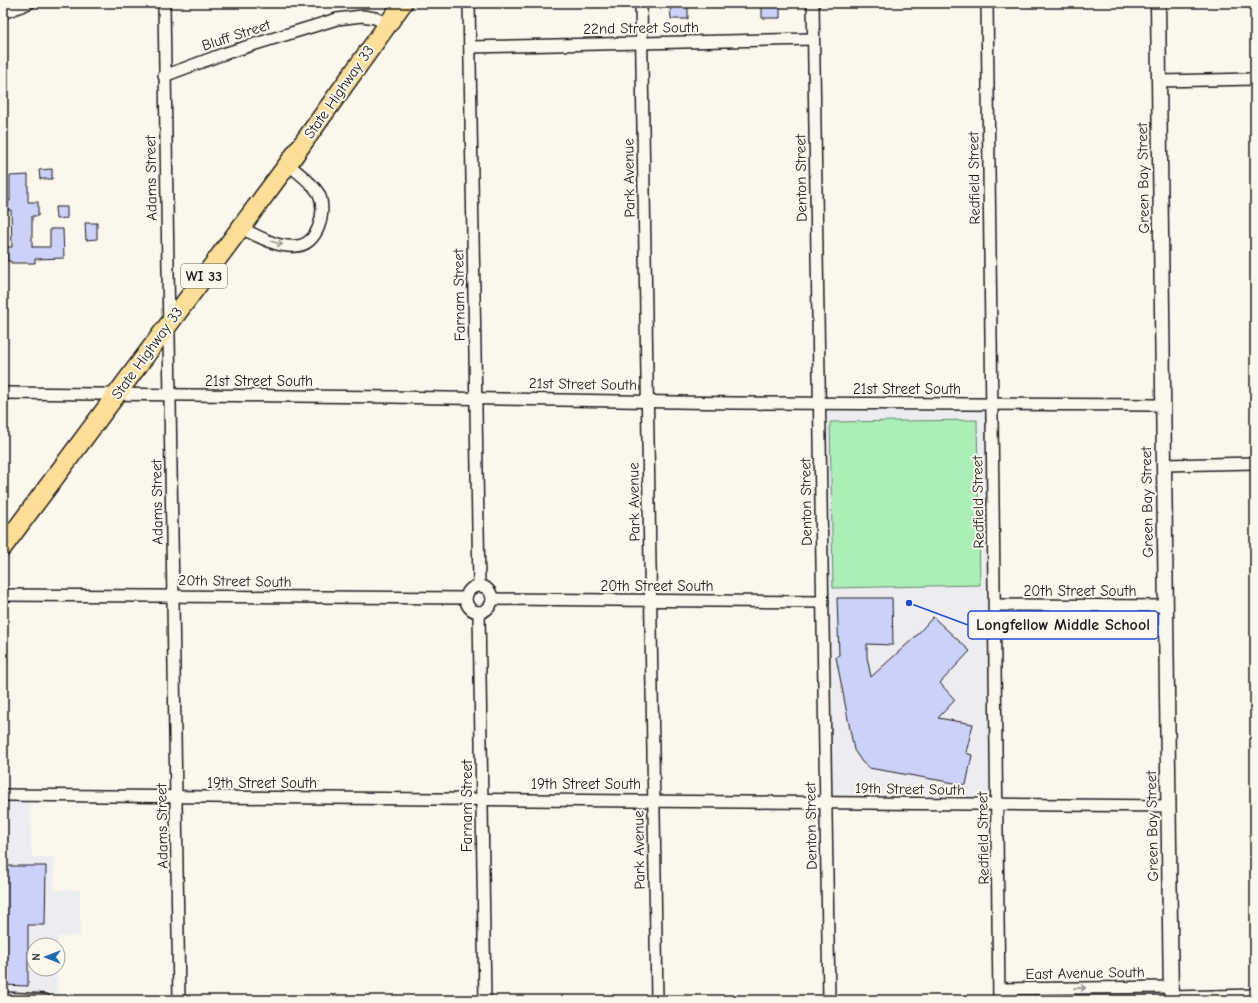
<svg xmlns="http://www.w3.org/2000/svg" width="1258" height="1003" font-family="'Comic Neue',sans-serif">
  <rect width="100%" height="100%" fill="#fbf7ec"/>
  <filter id="ink" filterUnits="userSpaceOnUse"><feTurbulence type="fractalNoise" baseFrequency=".025" numOctaves="2"/><feDisplacementMap in="SourceGraphic" scale="8" xChannelSelector="R" yChannelSelector="G"/><feConvolveMatrix kernelMatrix="1 2 1 2 8 2 1 2 1" color-interpolation-filters="sRGB"/></filter>
  <g filter="url(#ink)">
    <!-- built -->
    <g fill="#edecf0" fill-rule="evenodd">
      <path d="M819 404 992 405 997 805 826 802Z"/>
      <path d="M3 795H30L32 857H55L54 890H80V936L58 937V1000L3 998ZM34 945H58V969H34Z"/>
    </g>
    <!-- garden -->
    <path fill="#aceeb7" stroke="#64856a" d="M977 420 980 585 833 588 830 422Z"/>
    <!-- building -->
    <g fill="#ccd1f9" stroke="#1c1c1c">
      <path d="M780 5V18H762V6Z"/>
      <path d="M670 6H688V19H671Z"/>
      <path d="M52 169V179H40L39 170Z"/>
      <path d="M28 175V202H38V216H32V247H50V229H63L64 258 35 259V263H11V261H7V247H12L11 210H8V201H10V176Z"/>
      <path d="M55 207H67V218L56 219Z"/>
      <path d="M85 223H97V239L86 240Z"/>
      <path d="M837 598H892L893 645 867 644V657L871 677 915 637 933 617 970 651 940 683 955 700 938 718 973 724 966 753 972 755 966 785 869 768 862 762 854 750 836 657 839 655Z"/>
      <path d="M3 866H46L45 925H28V986L3 985Z"/>
    </g>
    <g fill="none" stroke-linecap="round" stroke-linejoin="round">
      <defs>
        <g id="minor">
          <path d="M164 3 179 1000"/>
          <path d="M469 3 479 586"/>
          <path d="M641 3 657 1000"/>
          <path d="M813 3 829 1000"/>
          <path d="M987 3 999 1000"/>
          <path d="M3 13 29 3"/>
          <path d="M470 47 813 39"/>
          <path d="M164 76 223 54 337 19 362 16 375 18 387 24"/>
          <path d="M1159 81 1255 79"/>
          <path d="M241 228C258 236 277 248 296 246 318 245 327 212 319 194 312 182 298 173 288 164"/>
          <path d="M3 393 391 397 734 403 1163 405"/>
          <path d="M1164 465 1255 463"/>
          <circle cx="479" cy="599" r="13"/>
          <path d="M3 595 466 598"/>
          <path d="M492 599 823 602"/>
          <path d="M995 605 1166 606"/>
          <path d="M479 612 485 1000"/>
          <path d="M3 795 1169 806"/>
          <path d="M999 989 1171 987"/>
          <path d="M1171 997 1255 995"/>
          <path d="M3 998 45 1000"/>
        </g>
        <path id="tertiary" d="M1158 3 1171 1000"/>
        <path id="primary" d="M3 547 288 164 403 3"/>
      </defs>
      <!-- minor casing -->
      <use href="#minor" stroke="#1c1c1c" stroke-width="14"/>
      <!-- tertiary casing -->
      <use href="#tertiary" stroke="#1c1c1c" stroke-width="17"/>
      <!-- primary casing -->
      <use href="#primary" stroke="#1c1c1c" stroke-width="21"/>
      <!-- minor -->
      <use href="#minor" stroke="#fbf7ec" stroke-width="11"/>
      <!-- tertiary -->
      <use href="#tertiary" stroke="#fbf7ec" stroke-width="14"/>
      <!-- primary -->
      <use href="#primary" stroke="#fcde96" stroke-width="18"/>
    </g>
    <!-- one-way arrows -->
    <defs><path id="oneway-shaft" d="M-6 0H5M1.5-3L5.5 0L1.5 3" fill="none" stroke-width="1.6" stroke-linecap="round" stroke-linejoin="round"/></defs>
    <g stroke="#97948e">
      <use href="#oneway-shaft" transform="translate(277 243) rotate(17)"/>
      <use href="#oneway-shaft" transform="translate(1080 988) rotate(-1)"/>
    </g>
  </g>
  <g text-anchor="middle" dominant-baseline="central" stroke-width="4" stroke-linejoin="round" paint-order="stroke">
    <!-- shield labels -->
    <rect fill="#fbf7ec" stroke="#5f5e5a" stroke-width="1" x="181" y="264" width="46" height="24" rx="3"/>
    <g font-size="14" font-weight="bold" fill="#1c1c1c">
      <text x="204" y="276">WI 33</text>
    </g>
    <!-- street labels -->
    <g font-size="15" fill="#1c1c1c" stroke="#fbf7ec">
      <text transform="translate(641 28) rotate(-1)">22nd Street South</text>
      <text transform="translate(236 35) rotate(-18)">Bluff Street</text>
      <text transform="translate(339 92) rotate(-55)">State Highway 33</text>
      <text transform="translate(151 178) rotate(-91)">Adams Street</text>
      <text transform="translate(629 178) rotate(-91)">Park Avenue</text>
      <text transform="translate(801 178) rotate(-91)">Denton Street</text>
      <text transform="translate(974 178) rotate(-91)">Redfield Street</text>
      <text transform="translate(1143 178) rotate(-91)">Green Bay Street</text>
      <text transform="translate(459 295) rotate(-91)">Farnam Street</text>
      <text transform="translate(147 353) rotate(-54)">State Highway 33</text>
      <text x="259" y="381">21st Street South</text>
      <text transform="translate(583 384) rotate(1)">21st Street South</text>
      <text x="907" y="389">21st Street South</text>
      <text transform="translate(157 502) rotate(-91)">Adams Street</text>
      <text transform="translate(634 502) rotate(-91)">Park Avenue</text>
      <text transform="translate(806 502) rotate(-91)">Denton Street</text>
      <text transform="translate(978 502) rotate(-91)">Redfield Street</text>
      <text transform="translate(1147 502) rotate(-91)">Green Bay Street</text>
      <text transform="translate(235 581) rotate(1)">20th Street South</text>
      <text x="657" y="586">20th Street South</text>
      <text x="1080" y="591">20th Street South</text>
      <text x="262" y="783">19th Street South</text>
      <text x="586" y="784">19th Street South</text>
      <text transform="translate(910 789) rotate(1)">19th Street South</text>
      <text transform="translate(467 806) rotate(-90)">Farnam Street</text>
      <text transform="translate(162 826) rotate(-91)">Adams Street</text>
      <text transform="translate(811 826) rotate(-91)">Denton Street</text>
      <text transform="translate(1152 826) rotate(-91)">Green Bay Street</text>
      <text transform="translate(983 838) rotate(-91)">Redfield Street</text>
      <text transform="translate(639 850) rotate(-91)">Park Avenue</text>
      <text transform="translate(1085 973) rotate(-1)">East Avenue South</text>
    </g>
  </g>
  <!-- callouts -->
  <path fill="none" stroke="#1d4ed8" stroke-width="1.5" d="M909 603L968 625"/>
  <circle fill="#1d4ed8" stroke="#fbf7ec" stroke-width="1.5" cx="909" cy="603" r="4"/>
  <rect fill="#fbf7ec" stroke="#1d4ed8" stroke-width="1.5" x="968" y="611" width="190" height="28" rx="4"/>
  <g font-size="16" text-anchor="middle" font-weight="bold" fill="#1c1c1c">
    <text x="1063" y="630">Longfellow Middle School</text>
  </g>
  <!-- margin -->
  <rect width="1258" height="1003" fill="none" stroke="#fbf7ec" stroke-width="16"/>
  <rect x="8" y="8" width="1242" height="987" fill="none" stroke="#1c1c1c" stroke-width="1.5" filter="url(#ink)"/>
  <!-- north arrow -->
  <g transform="translate(46 957) rotate(270)"><circle r="19" fill="#fbf7ec" stroke="#a29f99"/>
  <path d="M0-3L7 15L0 10L-7 15Z" fill="#1f6fb2"/>
  <text y="-6" font-size="11" font-weight="bold" text-anchor="middle" fill="#1c1c1c">N</text>
  </g>
</svg>
